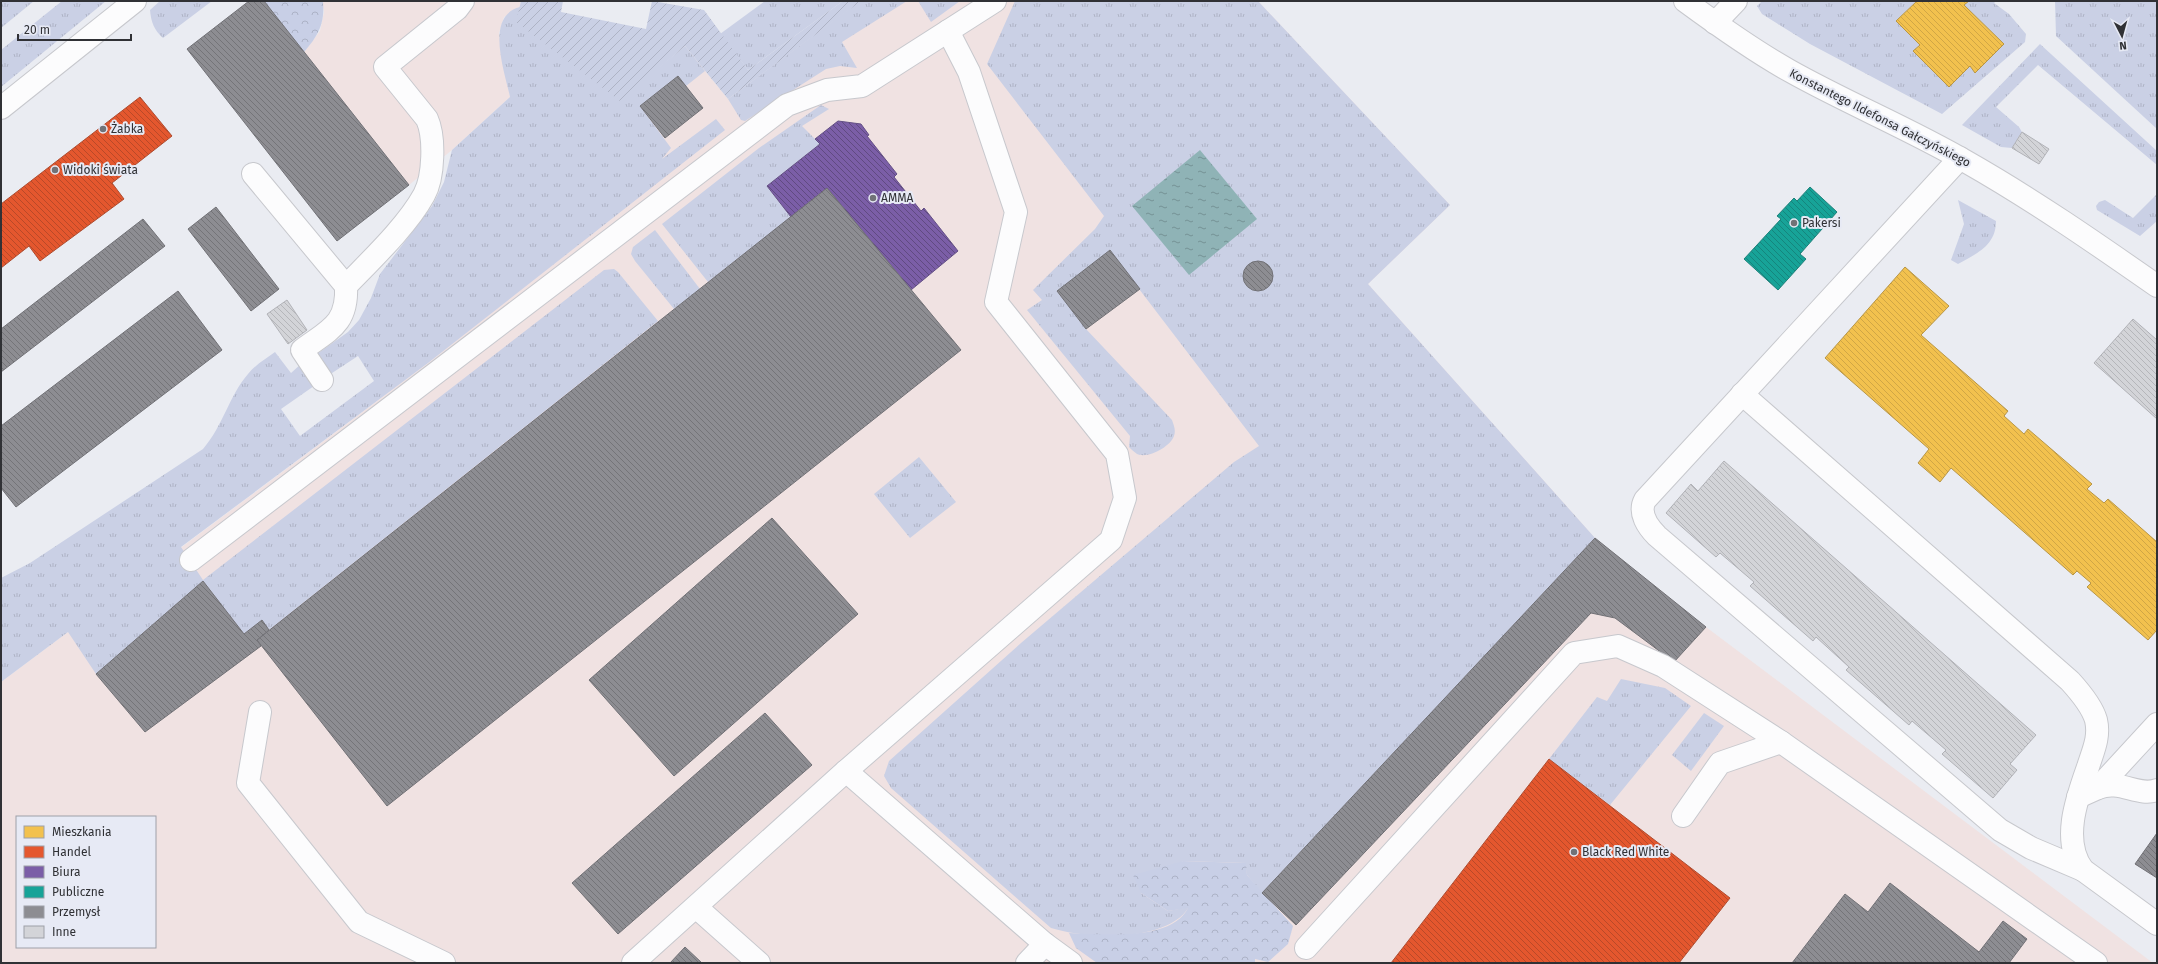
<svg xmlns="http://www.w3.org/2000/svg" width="2158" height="964" font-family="'Fira Sans',sans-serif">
  <defs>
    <pattern id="grass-tufts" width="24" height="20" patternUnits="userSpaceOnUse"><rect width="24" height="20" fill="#cad0e5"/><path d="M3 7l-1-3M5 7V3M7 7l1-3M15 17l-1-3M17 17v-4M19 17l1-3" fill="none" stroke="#aeb3c5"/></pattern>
    <pattern id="forest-crowns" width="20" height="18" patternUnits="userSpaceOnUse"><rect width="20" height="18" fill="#c8cfe6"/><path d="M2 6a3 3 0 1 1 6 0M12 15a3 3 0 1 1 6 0" fill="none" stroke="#acb2c6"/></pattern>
    <pattern id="garden-furrows" width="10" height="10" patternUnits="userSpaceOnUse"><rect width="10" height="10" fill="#cad0e5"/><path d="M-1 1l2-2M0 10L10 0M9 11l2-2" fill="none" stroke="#aeb3c5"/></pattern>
    <pattern id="water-ripples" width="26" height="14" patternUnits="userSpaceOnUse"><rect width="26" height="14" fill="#8fb3b6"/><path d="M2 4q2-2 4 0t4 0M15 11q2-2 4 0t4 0" fill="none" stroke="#759295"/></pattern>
    <pattern id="homes-back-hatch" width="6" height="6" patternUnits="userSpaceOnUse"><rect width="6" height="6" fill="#f2c14e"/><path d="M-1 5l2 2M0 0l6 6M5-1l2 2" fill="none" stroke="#d0a645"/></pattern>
    <pattern id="shops-back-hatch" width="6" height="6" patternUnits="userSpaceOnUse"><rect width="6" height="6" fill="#e4572e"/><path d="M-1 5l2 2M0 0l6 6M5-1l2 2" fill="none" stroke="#b94928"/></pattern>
    <pattern id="offices-back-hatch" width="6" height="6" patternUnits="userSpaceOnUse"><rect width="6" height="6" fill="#7b5ea7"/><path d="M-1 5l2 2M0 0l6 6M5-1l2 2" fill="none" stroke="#604a81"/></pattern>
    <pattern id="public-back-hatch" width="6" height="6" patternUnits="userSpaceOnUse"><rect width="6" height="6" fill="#17a398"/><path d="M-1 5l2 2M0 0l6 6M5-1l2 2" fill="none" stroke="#15857d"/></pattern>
    <pattern id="industry-back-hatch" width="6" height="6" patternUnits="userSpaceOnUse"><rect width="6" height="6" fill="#8d8d92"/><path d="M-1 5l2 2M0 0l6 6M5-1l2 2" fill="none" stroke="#747478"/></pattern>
    <pattern id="building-back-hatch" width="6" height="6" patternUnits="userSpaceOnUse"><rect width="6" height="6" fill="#d3d4d8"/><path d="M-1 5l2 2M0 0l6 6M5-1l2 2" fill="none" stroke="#b5b6ba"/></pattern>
  </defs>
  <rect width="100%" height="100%" fill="#eaecf2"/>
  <!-- industrial -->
  <g fill="#f0e2e2" fill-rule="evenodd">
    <path d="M322 1H521L520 7 504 17 499 33 510 97 452 150 409 185 304 52 320 31 324 12Z"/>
    <path d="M860 1H1258L1450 205 1368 284 1595 538 1706 627 2153 963H1V682L428 363 530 282 620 101 685 46 728 99ZM17 817H155V947H17Z"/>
  </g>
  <!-- grass -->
  <g fill="url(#grass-tufts)">
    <path d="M1 1H34L1 28Z"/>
    <path d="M62 1H106L1 87V50Z"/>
    <path d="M160 1H212L163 38C154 30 151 22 150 10Z"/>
    <path d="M765 1H843L748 70 720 34Z"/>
    <path d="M860 1H907L842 42 857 68 840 66 826 69 745 121 741 120 728 99Z"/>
    <path d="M918 1H960L931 22Z"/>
    <path d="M1015 1H1258L1450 205 1368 284 1595 538 1262 893 1247 875 1245 863 1183 861 1141 893 1168 911 1189 907C1167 943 1086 939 1051 928L891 788 884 776 889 761 1021 643 1234 462 1259 446 1110 251 1057 291 1086 329 1172 420C1174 426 1176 430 1174 436 1170 447 1148 459 1137 454 1134 452 1131 449 1129 447L1130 436 1027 310 1042 300 1033 290 1095 229 1104 216 987 64Z"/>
    <path d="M1762 1H1917L1896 21 1920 45 1914 51 1970 66 1975 72 2003 44 1964 5 1969 1H1996L1994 3 2009 14 2026 34 2025 42 1942 114 1810 44 1762 14 1757 6Z"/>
    <path d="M2055 1H2157V129L2056 36Z"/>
    <path d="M520 7 658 68 685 46 705 71 686 86 678 76 640 106 671 148 662 159 716 119 725 130 428 363 181 547 203 580 604 270 614 269 618 272 658 321 269 630 262 620 244 634 203 581 96 674 68 632 1 682V578L30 563 203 449C223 426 229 396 248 374 256 364 266 359 275 352L291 373 301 364 314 386 281 409 300 436 374 381 358 356 329 375 317 354 348 332 359 320 371 298 380 274 432 206 444 182 452 150 510 97C505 72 484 16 520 7Z"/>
    <path d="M2040 44 2157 151V165L2038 65 1996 107 2019 127 2022 132 2012 148 2001 147 1962 125Z"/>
    <path d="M821 105 829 109 802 126 820 144 767 186 791 217 708 282 662 224 759 148Z"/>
    <path d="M2157 194V221L2140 236 2097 210 2096 206 2099 202 2105 200 2133 218Z"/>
    <path d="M1958 200 1996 221C1996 245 1978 253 1958 264L1951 260 1964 224Z"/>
    <path d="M655 230 700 289 674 309 635 261 631 254 633 247Z"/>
    <path d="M919 457 956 502 910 538 874 494Z"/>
    <path d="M1621 679 1665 688 1691 706 1610 805 1549 759 1597 697 1607 701Z"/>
    <path d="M1704 713 1724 726 1691 771 1672 755Z"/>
  </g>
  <!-- forest -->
  <g fill="url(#forest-crowns)">
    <path d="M264 1 323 2C325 23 318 36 304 52Z"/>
    <path d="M1183 861 1246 863 1247 875 1293 926 1288 944 1268 962 1255 959V963H1097L1076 948 1069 933C1102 934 1171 942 1188 908L1168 911 1141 893 1133 875Z"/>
  </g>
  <!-- garden -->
  <path fill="url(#garden-furrows)" d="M521 1H563L561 12 646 29 652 1 704 10 748 70 843 1H861L728 99 685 46 620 101 516 22Z"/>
  <!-- water -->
  <path fill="url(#water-ripples)" d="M1200 150 1257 219 1189 275 1132 206Z"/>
  <!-- homes -->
  <g fill="url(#homes-back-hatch)" stroke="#b89646">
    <path d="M1917 1H1969L1964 5 2004 44 1975 73 1970 66 1949 87 1913 51 1920 45 1896 21Z"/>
    <path d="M1905 267 1949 306 1921 335 2008 411 2004 416 2024 434 2028 429 2092 484 2087 489 2104 503 2108 499 2157 542V630L2148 640 2087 587 2091 583 2077 571 2073 575 1951 468 1940 482 1918 463 1929 449 1825 358Z"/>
  </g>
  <!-- shops -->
  <g fill="url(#shops-back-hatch)" stroke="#ae4c30">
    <path d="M140 97 172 136 112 183 124 199 40 261 29 246 1 268V204Z"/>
    <path d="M1549 759 1730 898 1679 963H1391Z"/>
  </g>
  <!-- offices -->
  <path fill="url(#offices-back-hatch)" stroke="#645085" d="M838 121 861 124 869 135 867 136 897 174 894 177 921 211 924 208 958 251 911 290 827 188 791 217 767 186 820 144 815 139Z"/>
  <!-- public -->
  <path fill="url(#public-back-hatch)" stroke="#1e817a" d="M1810 187 1837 212 1800 254 1806 259 1778 290 1744 259 1781 219 1777 216 1794 198 1797 201Z"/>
  <!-- industry -->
  <g fill="url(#industry-back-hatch)" stroke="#717176">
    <path d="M249 1H264L409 185 337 241 187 49Z"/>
    <path d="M678 76 703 108 665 138 640 106Z"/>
    <path d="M827 188 961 350 387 806 257 640Z"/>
    <path d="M216 207 279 289 251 311 188 229Z"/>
    <path d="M143 219 165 246 1 372V329Z"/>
    <path d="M1110 250 1140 289 1086 329 1057 291Z"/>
    <circle cx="1258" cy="276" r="15"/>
    <path d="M178 291 222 350 16 507 1 488V426Z"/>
    <path d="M772 518 858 614 674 776 589 680Z"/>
    <path d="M1595 538 1706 627 1674 662 1615 618 1591 613 1296 925 1262 893Z"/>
    <path d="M203 581 244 634 262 620 269 630 257 640 261 646 145 732 96 674Z"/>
    <path d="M765 713 812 765 618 934 572 883Z"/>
    <path d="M2157 833V878L2135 864Z"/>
    <path d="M1890 883 1979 952 2003 921 2027 939 2009 963H1792L1845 894 1868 912Z"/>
    <path d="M685 947 702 963H670Z"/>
  </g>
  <!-- building -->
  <g fill="url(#building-back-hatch)" stroke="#b1b2b7">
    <path d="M2022 132 2049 149 2039 164 2012 148Z"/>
    <path d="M287 300 307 330 288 344 267 314Z"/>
    <path d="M2133 319 2157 340V419L2094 363Z"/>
    <path d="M1724 461 2036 735 2010 764 2017 770 1993 798 1942 754 1946 750 1912 721 1909 725 1846 670 1849 667 1816 637 1813 641 1750 586 1754 582 1720 553 1716 557 1666 513 1691 484 1698 491Z"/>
  </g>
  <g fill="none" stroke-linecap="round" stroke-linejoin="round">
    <defs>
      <g id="lane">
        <path d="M1960 158 1645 500C1638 513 1648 527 1657 536L2000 830 2031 848 2083 870"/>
        <path d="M253 174 346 286C371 260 407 226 424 195 434 177 435 137 427 119L385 67 457 9 463 1"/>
        <path d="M322 380 302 350C329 330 348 324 346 286"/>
        <path d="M1742 394 2070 681C2080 692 2092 706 2096 720 2100 737 2093 751 2088 767 2077 798 2061 841 2083 870L2157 924"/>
        <path d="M191 560 787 105 827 90 862 86 995 1"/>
        <path d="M260 712 248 783 359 922 444 963"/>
        <path d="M846 771 1111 540 1125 498 1117 454 996 302 1016 212 969 72 948 31"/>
        <path d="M2098 788C2120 779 2138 797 2157 790"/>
        <path d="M2078 797 2098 788 2157 724"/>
        <path d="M1683 816 1720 763 1781 742"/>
        <path d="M696 907 759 963"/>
        <path d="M1306 948 1574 653 1618 646 1663 666 1781 742 2096 963"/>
        <path d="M633 963 846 771 1045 944 1071 963"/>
        <path d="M1027 963 1045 944"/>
      </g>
      <g id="street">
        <path d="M1685 1C1719 26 1754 51 1790 71 1847 103 1908 128 1965 161 2032 199 2094 242 2157 286"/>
        <path d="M1715 23 1736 1"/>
        <path d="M1 108 135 1"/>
      </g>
    </defs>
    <!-- lane casing -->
    <use href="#lane" stroke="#c7c8cd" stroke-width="24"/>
    <!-- street casing -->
    <use href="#street" stroke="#c7c8cd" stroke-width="24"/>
    <!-- lane -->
    <use href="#lane" stroke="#fcfcfd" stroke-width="22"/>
    <!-- street -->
    <use href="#street" stroke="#fcfcfd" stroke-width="22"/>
  </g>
  <!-- markers -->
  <g fill="#717277" stroke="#e7eaf5" stroke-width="1.5">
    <circle cx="103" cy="129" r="4"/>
    <circle cx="55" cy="170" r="4"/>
    <circle cx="873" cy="198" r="4"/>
    <circle cx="1794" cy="223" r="4"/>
    <circle cx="1574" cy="852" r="4"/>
  </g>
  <g text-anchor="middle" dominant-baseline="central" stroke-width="4" stroke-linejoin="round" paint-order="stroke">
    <!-- street labels -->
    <g font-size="12" fill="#303135" stroke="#e7eaf5">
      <text transform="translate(1880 118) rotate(27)">Konstantego Ildefonsa Gałczyńskiego</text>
    </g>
    <!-- poi labels -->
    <g font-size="12" fill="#303135" stroke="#e7eaf5" text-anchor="start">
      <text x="111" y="129">Żabka</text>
      <text x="63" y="170">Widoki świata</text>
      <text x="881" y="198">AMMA</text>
      <text x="1802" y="223">Pakersi</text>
      <text x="1582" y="852">Black Red White</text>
    </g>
  </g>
  <!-- border -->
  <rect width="2158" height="964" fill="none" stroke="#303135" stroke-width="4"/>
  <!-- legend -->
  <rect x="16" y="816" width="140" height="132" fill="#e7eaf5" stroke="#9ea0a8"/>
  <rect x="24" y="826" width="20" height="12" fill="#f2c14e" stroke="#9ea0a8"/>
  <text x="52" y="836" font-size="12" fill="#303135">Mieszkania</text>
  <rect x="24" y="846" width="20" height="12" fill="#e4572e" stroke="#9ea0a8"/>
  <text x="52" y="856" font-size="12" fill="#303135">Handel</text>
  <rect x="24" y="866" width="20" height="12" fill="#7b5ea7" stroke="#9ea0a8"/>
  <text x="52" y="876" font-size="12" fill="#303135">Biura</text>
  <rect x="24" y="886" width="20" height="12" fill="#17a398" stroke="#9ea0a8"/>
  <text x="52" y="896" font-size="12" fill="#303135">Publiczne</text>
  <rect x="24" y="906" width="20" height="12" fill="#8d8d92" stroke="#9ea0a8"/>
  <text x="52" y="916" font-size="12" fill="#303135">Przemysł</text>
  <rect x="24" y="926" width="20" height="12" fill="#d3d4d8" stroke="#9ea0a8"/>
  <text x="52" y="936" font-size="12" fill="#303135">Inne</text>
  <!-- north arrow -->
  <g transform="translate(2122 36) rotate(174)" stroke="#e7eaf5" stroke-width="3" paint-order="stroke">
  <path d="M0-3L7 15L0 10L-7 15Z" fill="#303135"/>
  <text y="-6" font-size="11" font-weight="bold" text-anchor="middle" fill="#303135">N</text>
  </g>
  <!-- scale -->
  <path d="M18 34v6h113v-6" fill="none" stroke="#303135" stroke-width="2"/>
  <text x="24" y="34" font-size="12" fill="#303135" stroke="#e7eaf5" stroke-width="3" paint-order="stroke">20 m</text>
</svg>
